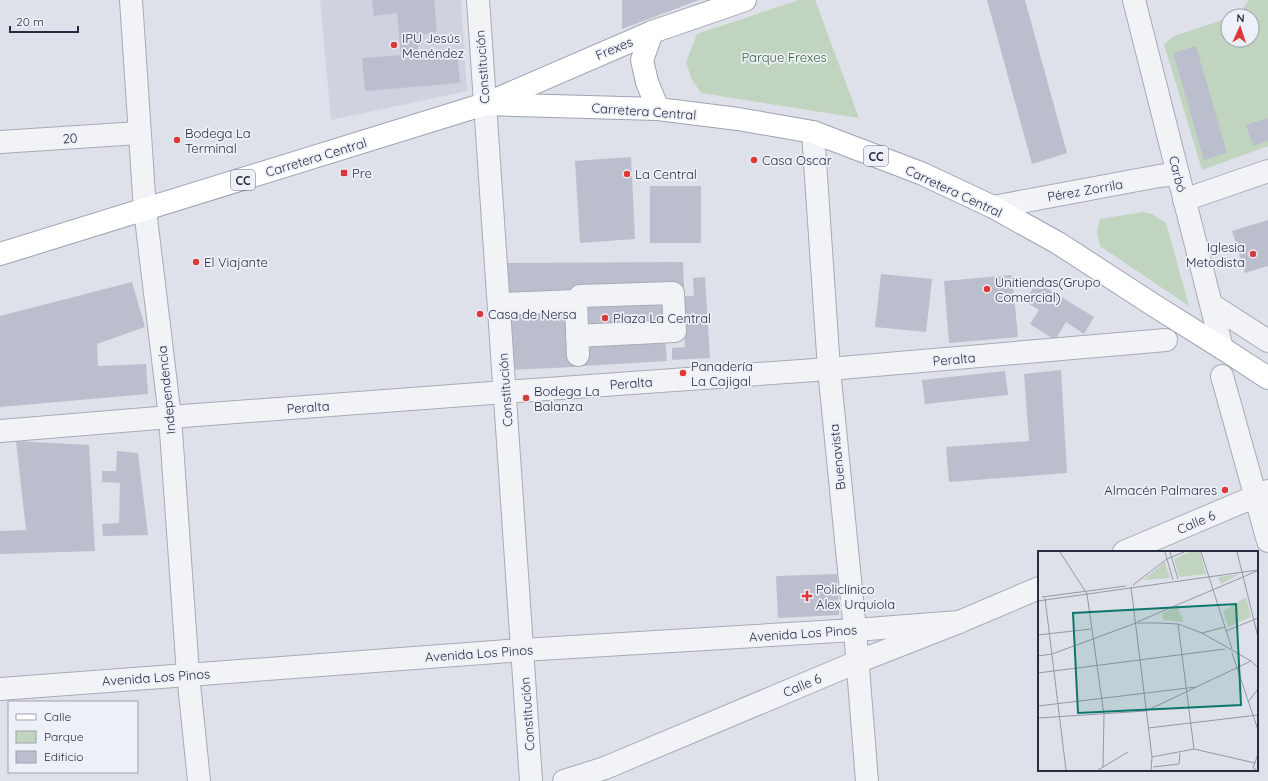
<svg xmlns="http://www.w3.org/2000/svg" width="1268" height="781" font-family="Quicksand,sans-serif">
  <rect width="100%" height="100%" fill="#dee1e9"/>
  <!-- built -->
  <path fill="#d0d3df" d="M320 0H461L467 91 331 120Z"/>
  <!-- green -->
  <g fill="#c1d4bf">
    <path d="M799 0H815L859 118 701 93 691 78 686 62 697 34Z"/>
    <path d="M1249 0H1268V146L1202 170 1164 44 1174 36 1228 18V40H1252V16H1233L1239 14Z"/>
    <path d="M1143 212 1152 214 1166 223 1189 306 1100 246 1097 233 1100 219Z"/>
  </g>
  <!-- building -->
  <g fill="#bbbfcd">
    <path d="M372 0H434L437 32 417 35 419 55 457 52 460 83 365 91 362 58 401 55 397 13 374 16Z"/>
    <path d="M622 0H699L622 29Z"/>
    <path d="M987 0H1025L1067 153 1032 164Z"/>
    <path d="M1196 46 1227 153 1204 160 1173 53Z"/>
    <path d="M1268 118V141L1253 146 1246 125Z"/>
    <path d="M631 157 635 239 580 243 575 161Z"/>
    <rect x="650" y="186" width="51" height="57"/>
    <path d="M1268 220V266L1245 273 1232 231Z"/>
    <path d="M683 262 684 287 560 291 503 302 500 263Z"/>
    <path d="M881 274 932 279 926 332 875 327Z"/>
    <path d="M1012 275 1018 337 949 343 944 281Z"/>
    <path d="M705 277 710 358 672 360V348L685 347 683 296H694L693 278Z"/>
    <path d="M132 282 145 327 97 344 98 366 146 364 148 394 0 407V316Z"/>
    <path d="M1037 282 1094 317 1084 334 1066 322 1055 340 1030 324 1039 310 1025 301Z"/>
    <path d="M668 299 669 325 585 329 583 303Z"/>
    <path d="M572 310 574 367 507 370V312Z"/>
    <path d="M665 339 667 361 583 366 581 346Z"/>
    <path d="M1061 370 1067 473 949 482 946 447 1029 441 1024 374Z"/>
    <path d="M1005 371 1008 395 925 404 922 380Z"/>
    <path d="M16 441 89 445 95 551 0 554V531L26 530Z"/>
    <path d="M117 451 138 453 148 535 103 536 102 524 119 523 120 483 102 482V471H116Z"/>
    <path d="M837 574 839 615 778 618 776 576Z"/>
  </g>
  <g fill="none" stroke-linecap="round" stroke-linejoin="round">
    <defs>
      <g id="minor">
        <path d="M131 0 145 210 170 417 188 674 199 781"/>
        <path d="M478 0 531 781"/>
        <path d="M1134 0 1222 348"/>
        <path d="M813 132 829 369 855 630 867 781"/>
        <path d="M0 142 139 133"/>
        <path d="M1184 200 1268 171"/>
        <path d="M993 207 1159 176 1178 174"/>
        <path d="M576 301 580 296 673 293 675 331 577 336"/>
        <path d="M499 304 576 301 578 355"/>
        <path d="M1212 305 1268 341"/>
        <path d="M1222 376 1268 541"/>
        <path d="M0 431 170 417 505 392 829 369 1166 340"/>
        <path d="M1124 552 1268 491"/>
        <path d="M0 689 522 650 855 630 959 622"/>
        <path d="M564 781 605 768 857 662 959 622 1039 588"/>
      </g>
      <g id="major">
        <path d="M652 32 642 60 647 82 658 109"/>
        <path d="M490 102 652 32 745 0"/>
        <path d="M0 254 485 104 658 109 738 119 813 132 923 174 993 207 1058 243 1155 306 1222 348 1268 378"/>
      </g>
    </defs>
    <!-- minor casing -->
    <use href="#minor" stroke="#a7abb7" stroke-width="24"/>
    <!-- major casing -->
    <use href="#major" stroke="#9da3b6" stroke-width="24"/>
    <!-- minor -->
    <use href="#minor" stroke="#f2f3f7" stroke-width="22"/>
    <!-- major -->
    <use href="#major" stroke="#fff" stroke-width="22"/>
  </g>
  <!-- markers -->
  <g fill="#db3837" stroke="#eef0f7" stroke-width="1.5">
    <circle cx="394" cy="45" r="4"/>
    <circle cx="177" cy="140" r="4"/>
    <circle cx="754" cy="160" r="4"/>
    <rect x="340" y="169" width="8" height="8" rx="2"/>
    <circle cx="627" cy="174" r="4"/>
    <circle cx="1253" cy="254" r="4"/>
    <circle cx="196" cy="262" r="4"/>
    <circle cx="987" cy="289" r="4"/>
    <circle cx="480" cy="314" r="4"/>
    <circle cx="605" cy="318" r="4"/>
    <circle cx="683" cy="373" r="4"/>
    <circle cx="526" cy="398" r="4"/>
    <circle cx="1225" cy="490" r="4"/>
    <path d="M805 590h4v4h4v4h-4v4h-4v-4h-4v-4h4z"/>
  </g>
  <g text-anchor="middle" dominant-baseline="central" stroke-width="3.5" stroke-linejoin="round" paint-order="stroke">
    <!-- shield labels -->
    <g fill="#eef0f7" stroke="#626778" stroke-width="1">
      <rect x="864" y="146" width="24" height="20" rx="3"/>
      <rect x="231" y="170" width="24" height="20" rx="3"/>
    </g>
    <g font-size="12" font-weight="bold" fill="#262c42">
      <text x="876" y="156">CC</text>
      <text x="243" y="180">CC</text>
    </g>
    <!-- poi labels -->
    <g font-size="13" fill="#262c42" stroke="#eef0f7" text-anchor="start">
      <text x="402" y="38">IPU Jesús<tspan x="402" dy="15">Menéndez</tspan></text>
      <text x="185" y="133">Bodega La<tspan x="185" dy="15">Terminal</tspan></text>
      <text x="762" y="160">Casa Oscar</text>
      <text x="352" y="173">Pre</text>
      <text x="635" y="174">La Central</text>
      <text x="1245" y="247" text-anchor="end">Iglesia<tspan x="1245" dy="15">Metodista</tspan></text>
      <text x="204" y="262">El Viajante</text>
      <text x="995" y="282">Unitiendas(Grupo<tspan x="995" dy="15">Comercial)</tspan></text>
      <text x="488" y="314">Casa de Nersa</text>
      <text x="613" y="318">Plaza La Central</text>
      <text x="691" y="366">Panadería<tspan x="691" dy="15">La Cajigal</tspan></text>
      <text x="534" y="391">Bodega La<tspan x="534" dy="15">Balanza</tspan></text>
      <text x="1217" y="490" text-anchor="end">Almacén Palmares</text>
      <text x="816" y="589">Policlínico<tspan x="816" dy="15">Alex Urquiola</tspan></text>
    </g>
    <!-- street labels -->
    <g font-size="13" fill="#262c42" stroke="#eef0f7">
      <text transform="translate(614 48) rotate(-23)">Frexes</text>
      <text transform="translate(482 67) rotate(-94)">Constitución</text>
      <text transform="translate(644 111) rotate(4)">Carretera Central</text>
      <text transform="translate(70 138) rotate(-4)">20</text>
      <text transform="translate(316 157) rotate(-17)">Carretera Central</text>
      <text transform="translate(1178 174) rotate(76)">Carbó</text>
      <text transform="translate(1085 190) rotate(-10)">Pérez Zorrila</text>
      <text transform="translate(954 191) rotate(25)">Carretera Central</text>
      <text transform="translate(954 359) rotate(-5)">Peralta</text>
      <text transform="translate(631 383) rotate(-4)">Peralta</text>
      <text transform="translate(166 390) rotate(-96)">Independencia</text>
      <text transform="translate(505 390) rotate(-94)">Constitución</text>
      <text transform="translate(308 407) rotate(-4)">Peralta</text>
      <text transform="translate(837 457) rotate(-96)">Buenavista</text>
      <text transform="translate(1196 522) rotate(-23)">Calle 6</text>
      <text transform="translate(803 633) rotate(-4)">Avenida Los Pinos</text>
      <text transform="translate(479 653) rotate(-4)">Avenida Los Pinos</text>
      <text transform="translate(156 677) rotate(-4)">Avenida Los Pinos</text>
      <text transform="translate(802 685) rotate(-23)">Calle 6</text>
      <text transform="translate(527 714) rotate(-94)">Constitución</text>
    </g>
    <!-- park labels -->
    <g font-size="13" fill="#335f32" stroke="#eef0f7">
      <text x="784" y="57">Parque Frexes</text>
    </g>
  </g>
  <!-- overview -->
  <g transform="translate(1038 551)">
    <rect width="220" height="220" fill="#dee1e9"/>
    <path d="M151 1H162L168 23 141 26 136 8ZM127 11 132 27 105 29ZM202 23 183 33 180 26ZM208 46 213 66 190 76 185 60ZM139 56 146 71 125 69 124 62Z" fill="#c1d4bf"/>
    <path fill="none" stroke="#9499a6" stroke-width="1" d="M22 1 49 43 66 164 65 216M127 1 135 29M132 1 140 28M163 1 194 98M199 1 220 86M95 34 129 8 146 1M93 36 114 206 113 219M4 46 88 35M7 47 28 219M0 50 220 19M99 71 219 20M140 73 156 198M188 80 220 67M164 82 187 76M0 84 53 78M194 102 220 179M0 105 14 103 98 72H120L140 73 164 82 213 110 220 117M0 122 187 98M210 151 220 138M0 155 158 136M0 167 108 160 213 110M110 177 220 164M114 206 156 198 217 212M115 216 141 213 142 202M60 219 90 201M218 219 215 217 220 203"/>
    <path fill="#0f766e" fill-opacity="0.15" stroke="#0f766e" stroke-width="2" d="M198 53 203 154 40 162 35 62Z"/>
    <rect width="220" height="220" fill="none" stroke="#262c42" stroke-width="2"/>
  </g>
  <!-- legend -->
  <rect x="8" y="701" width="130" height="72" fill="#eef0f7" stroke="#9ea2af"/>
  <rect x="16" y="714" width="20" height="6" fill="#ffffff" stroke="#9ea2af"/>
  <text x="44" y="721" font-size="12" fill="#262c42">Calle</text>
  <rect x="16" y="731" width="20" height="12" fill="#c1d4bf" stroke="#9ea2af"/>
  <text x="44" y="741" font-size="12" fill="#262c42">Parque</text>
  <rect x="16" y="751" width="20" height="12" fill="#bbbfcd" stroke="#9ea2af"/>
  <text x="44" y="761" font-size="12" fill="#262c42">Edificio</text>
  <!-- north arrow -->
  <g transform="translate(1240 28) rotate(3)"><circle r="19" fill="#eef0f7" stroke="#9ea2af"/>
  <path d="M0-3L7 15L0 10L-7 15Z" fill="#db3837"/>
  <text y="-6" font-size="11" font-weight="bold" text-anchor="middle" fill="#262c42">N</text>
  </g>
  <!-- scale -->
  <path d="M10 26v6h68v-6" fill="none" stroke="#262c42" stroke-width="2"/>
  <text x="16" y="26" font-size="12" fill="#262c42" stroke="#eef0f7" stroke-width="3" paint-order="stroke">20 m</text>
</svg>
